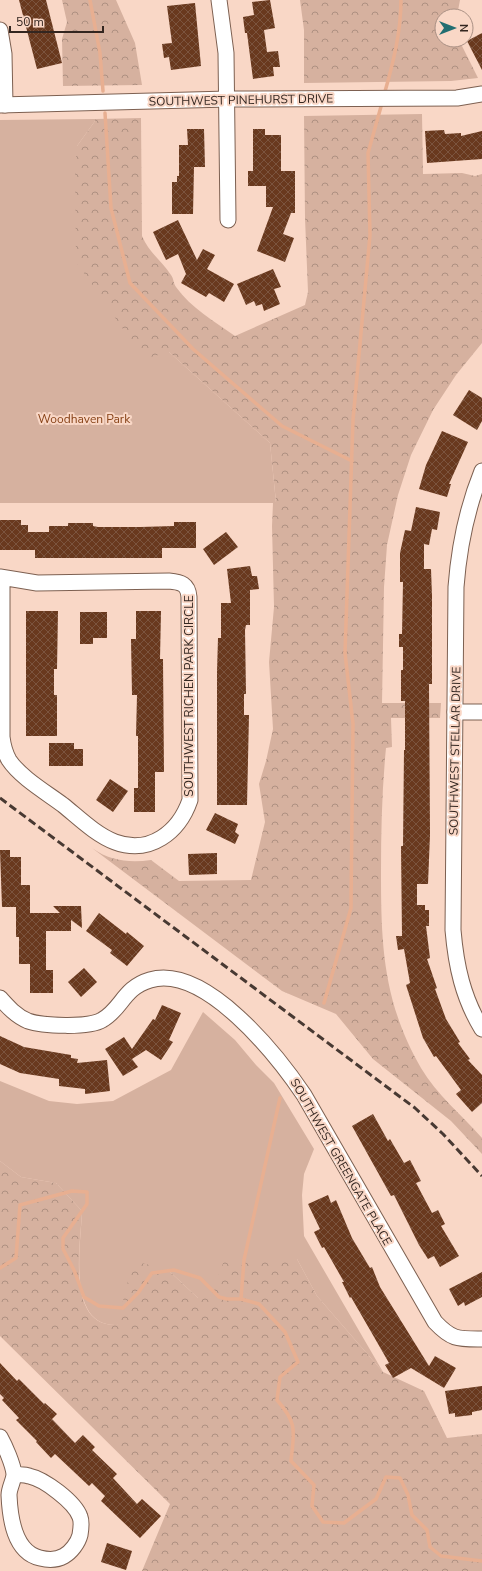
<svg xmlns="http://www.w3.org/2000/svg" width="482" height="1571" font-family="'Nunito Sans',sans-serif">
  <defs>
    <pattern id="forest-crowns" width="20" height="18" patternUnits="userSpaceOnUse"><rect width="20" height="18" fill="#d6b19f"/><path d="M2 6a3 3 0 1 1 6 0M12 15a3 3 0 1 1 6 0" fill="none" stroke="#ae9081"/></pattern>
    <pattern id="building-cross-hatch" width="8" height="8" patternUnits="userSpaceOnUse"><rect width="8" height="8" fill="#69391e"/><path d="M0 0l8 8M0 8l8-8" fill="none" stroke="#7b543e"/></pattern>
  </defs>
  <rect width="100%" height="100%" fill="#f9d7c6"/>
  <!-- green -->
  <g fill="#d6b19f">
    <path d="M95 119V121L77 146 169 352 270 443 276 503H0V120Z"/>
    <path d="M203 1012 235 1040 256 1065 274 1083 314 1149 304 1174 302 1195 304 1236 383 1372 317 1296 297 1259 210 1298H198L167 1269 117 1325C66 1327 81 1244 82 1211L56 1183 21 1177 0 1161V1081L49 1101 77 1104 113 1101 171 1070Z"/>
  </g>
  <!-- forest -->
  <g fill="url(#forest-crowns)">
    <path d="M62 0H116L135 43 142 85 63 86 62 39 67 22Z"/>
    <path d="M300 0H460L457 16H442V40H459L478 78 451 81 304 83V30Z"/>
    <path d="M422 114 423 174 462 173 475 176 482 174V343L456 375 433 410 411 455 398 495 387 545 384 587 382 703H441L440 718H391L392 747 386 748C382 789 381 830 381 872 381 945 383 1002 421 1068 437 1095 461 1114 482 1138V1154L451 1121 373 1059 336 1014 282 991 92 848C110 861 130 863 151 860L179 881 251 880 265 822 259 784 266 761 273 729 269 662 274 607 272 526 273 503 276 502 270 443 169 352 144 359 76 262 75 171 77 146 95 121V119L141 118 142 236C150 254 162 261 171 275 174 279 173 283 176 287 191 308 214 321 235 336L305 305 308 292 305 218 304 116Z"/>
    <path d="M0 1161 21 1177 56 1183 82 1211C81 1243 65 1327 117 1325L133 1261 167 1269 198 1298H210L225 1258 297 1259 317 1296 383 1372 424 1391 447 1438 482 1434V1571H142L170 1504 0 1336Z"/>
  </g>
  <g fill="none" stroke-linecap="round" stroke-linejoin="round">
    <!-- stream -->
    <g stroke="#e8af91" stroke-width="3.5">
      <path d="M90 0 100 53 103 91"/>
      <path d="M384 95C393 64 401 32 401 0"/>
      <path d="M105 113 111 208 130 283 193 349 282 426 352 461"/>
      <path d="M324 1003 351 908 353 724 345 653 353 420 370 235 368 153 382 103"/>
      <path d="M0 1268 16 1258 20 1205 72 1191 87 1192V1204L63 1238V1249L74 1270 84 1297 99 1306 123 1308 138 1293 152 1273 174 1270 200 1278 219 1297 227 1299H241L259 1304 285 1332 298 1362 280 1377 277 1400C298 1424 294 1431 291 1461L314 1485 312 1506 323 1522 344 1523 376 1499 386 1477 400 1478 408 1495 412 1515 427 1530 430 1547 441 1556 482 1561"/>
      <path d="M241 1299 244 1260 280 1098"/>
    </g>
  </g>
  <!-- building -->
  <g fill="url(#building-cross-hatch)">
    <path d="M19 0H46L62 63 37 69Z"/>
    <path d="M270 0 275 28 264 30 267 52 278 51 280 67H273L274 76 253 79 247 33H245L243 17 254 15 252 2Z"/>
    <path d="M195 3 201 66 171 70 169 57 164 58 162 44 172 43 167 6Z"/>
    <path d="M482 33V70L467 41Z"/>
    <path d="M187 129H204L205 167H194L193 214H172V182H177V176H179V145H188Z"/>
    <path d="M253 129H265V135H281V171H295V213H291L283 234 294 238 285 262 257 251 273 207H266V186H248V171H253Z"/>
    <path d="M444 130 445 134 461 133V136L482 131V159L427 163 425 131Z"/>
    <path d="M178 220 197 260 203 249 215 255 207 269 234 284 224 302 209 293 206 297 181 283 186 274 178 254 166 260 153 232Z"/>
    <path d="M273 269 281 287 274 289 280 304 264 311 262 304 256 306 254 301 246 305 237 284Z"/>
    <path d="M469 390 482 398V421L477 430 453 415Z"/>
    <path d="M442 431 468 442 449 484H451L447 497 419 489 426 465Z"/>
    <path d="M416 507 440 512 437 530 432 529 429 545 424 544V569H431L432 596V684H429L430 835 428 884H417V905H425V910H429V926H426L430 958 427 959 437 988 435 989 446 1019 460 1042 458 1043 470 1059 468 1060 482 1075V1103L472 1112 456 1094 461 1090 436 1056 434 1057 423 1038 406 985 410 983 404 949 398 950 396 936H402L401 846H403L404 750H405V701H401V670H403V647H399V634H402L403 582H400V553L405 530 411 531Z"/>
    <path d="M0 520H21V525H28V532H49V526H68V523H93V526L98 527H140L174 526V522H196V548H162V558H35V550H0Z"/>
    <path d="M226 532 238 547 214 565 203 549Z"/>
    <path d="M250 566 252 576H257L259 589 250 590V625H246L245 630 246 694H244V715H249L247 805H217V672L218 638H221V603H231L227 569Z"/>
    <path d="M26 611H58L57 669H54V695H57V736H26Z"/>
    <path d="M136 611H161L160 659H163L164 772H155V812H134V788H138V736H136L137 695H132L131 639H136Z"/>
    <path d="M80 612H107V638H93V644H80Z"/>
    <path d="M49 743H74V749H83V766H49Z"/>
    <path d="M110 779 128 791 113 812 96 800Z"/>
    <path d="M215 813 238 824 235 832 239 835 235 844 206 830Z"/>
    <path d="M0 850H10V857H21V885H30V913H60L53 906H81L82 928 71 920V931H46V970H53V993H30V964H19V937H16V907H2Z"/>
    <path d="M217 853V874L189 875 188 854Z"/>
    <path d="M99 913 126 934 127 932 144 946 127 966 110 953 112 950 86 931Z"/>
    <path d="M84 968 97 982 81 997 68 982Z"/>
    <path d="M162 1005 181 1013 169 1040 173 1042 161 1060 146 1050 132 1059 138 1067 123 1076 105 1049 124 1037 132 1049 153 1019 155 1020Z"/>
    <path d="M0 1036 24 1047 71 1055V1058L78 1059 77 1063 107 1060 110 1091 85 1094V1089L59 1086V1079L20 1073 0 1064Z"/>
    <path d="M373 1114 388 1141 390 1139 404 1163 410 1160 421 1181 416 1183 432 1213 438 1210 445 1224 441 1226 459 1256 440 1267 434 1256 428 1259 419 1245 394 1195 391 1196 352 1126Z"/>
    <path d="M328 1195 331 1203 336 1200 352 1238 370 1268 372 1267 380 1287 429 1366 435 1356 456 1368 444 1388 411 1368 393 1378 385 1365 389 1363 351 1297 350 1298 342 1282H344L324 1247 322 1248 314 1232 320 1229 308 1204Z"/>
    <path d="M482 1272V1297L465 1306 464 1302 458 1306 449 1289Z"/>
    <path d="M0 1363 17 1381 19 1379 44 1404 45 1403 57 1414 52 1419 75 1443 83 1435 95 1447 92 1450 117 1474 113 1478 137 1504 142 1499 161 1516 140 1538 101 1501 105 1496 92 1483 89 1486 55 1454 51 1458 36 1442 37 1441 16 1420 19 1418 2 1400 4 1398 0 1394Z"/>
    <path d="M482 1386V1410L472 1412V1415L455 1417V1413L449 1414 445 1391Z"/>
    <path d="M107 1543 132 1551 126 1570 101 1562Z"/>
  </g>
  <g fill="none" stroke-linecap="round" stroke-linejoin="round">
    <defs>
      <g id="minor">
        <path d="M219 0 226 53 228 220"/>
        <path d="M0 30 4 54 5 105"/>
        <path d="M0 105 228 99 457 98 482 94"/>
        <path d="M482 471C467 508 459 547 456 587L453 930C456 966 463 998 482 1029"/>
        <path d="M0 577 37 583 169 581C181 582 188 584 189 597L190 800C179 832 150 855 115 842 96 835 78 817 63 805 47 793 20 777 9 760 5 753 3 745 2 737V578"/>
        <path d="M455 712H482"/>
        <path d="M0 998C8 1007 16 1016 28 1021 42 1026 89 1028 102 1020 122 1009 123 988 150 980 205 964 277 1055 304 1095L435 1322C452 1340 458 1339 482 1339"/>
        <path d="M0 1437C5 1446 13 1464 14 1474 14 1480 9 1488 9 1495 10 1518 14 1552 40 1558 48 1560 57 1560 64 1556 71 1552 78 1543 80 1535 81 1529 82 1522 80 1517 75 1502 44 1479 29 1476 24 1474 19 1475 14 1475"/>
      </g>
    </defs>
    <!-- minor casing -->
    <use href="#minor" stroke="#7d6051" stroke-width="17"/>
    <!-- minor -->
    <use href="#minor" stroke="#fff" stroke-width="15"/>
    <!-- rail -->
    <path stroke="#483932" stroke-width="3" stroke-dasharray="8 4" stroke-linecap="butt" d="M0 798 415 1108 443 1134 482 1176"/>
  </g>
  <g text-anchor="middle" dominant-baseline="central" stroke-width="4" stroke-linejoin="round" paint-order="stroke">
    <!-- street labels -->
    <g font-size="12" fill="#332620" stroke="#f9d7c6">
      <text transform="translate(241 100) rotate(-1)">SOUTHWEST PINEHURST DRIVE</text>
      <text transform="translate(189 696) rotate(-90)">SOUTHWEST RICHEN PARK CIRCLE</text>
      <text transform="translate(455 751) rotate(-89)">SOUTHWEST STELLAR DRIVE</text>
      <text transform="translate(341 1162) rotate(60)">SOUTHWEST GREENGATE PLACE</text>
    </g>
    <!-- park labels -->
    <g font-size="12" fill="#874217" stroke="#f9d7c6">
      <text x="84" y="419">Woodhaven Park</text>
    </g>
  </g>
  <!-- north arrow -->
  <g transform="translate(454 28) rotate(90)"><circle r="19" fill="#f9d7c6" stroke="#aa9084"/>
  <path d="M0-3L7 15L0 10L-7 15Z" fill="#226e71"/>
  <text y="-6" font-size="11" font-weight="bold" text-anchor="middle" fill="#332620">N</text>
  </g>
  <!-- scale -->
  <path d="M10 26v6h93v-6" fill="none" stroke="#332620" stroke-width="2"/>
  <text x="16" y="26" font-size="12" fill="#332620" stroke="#f9d7c6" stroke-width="3" paint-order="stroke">50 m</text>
</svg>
